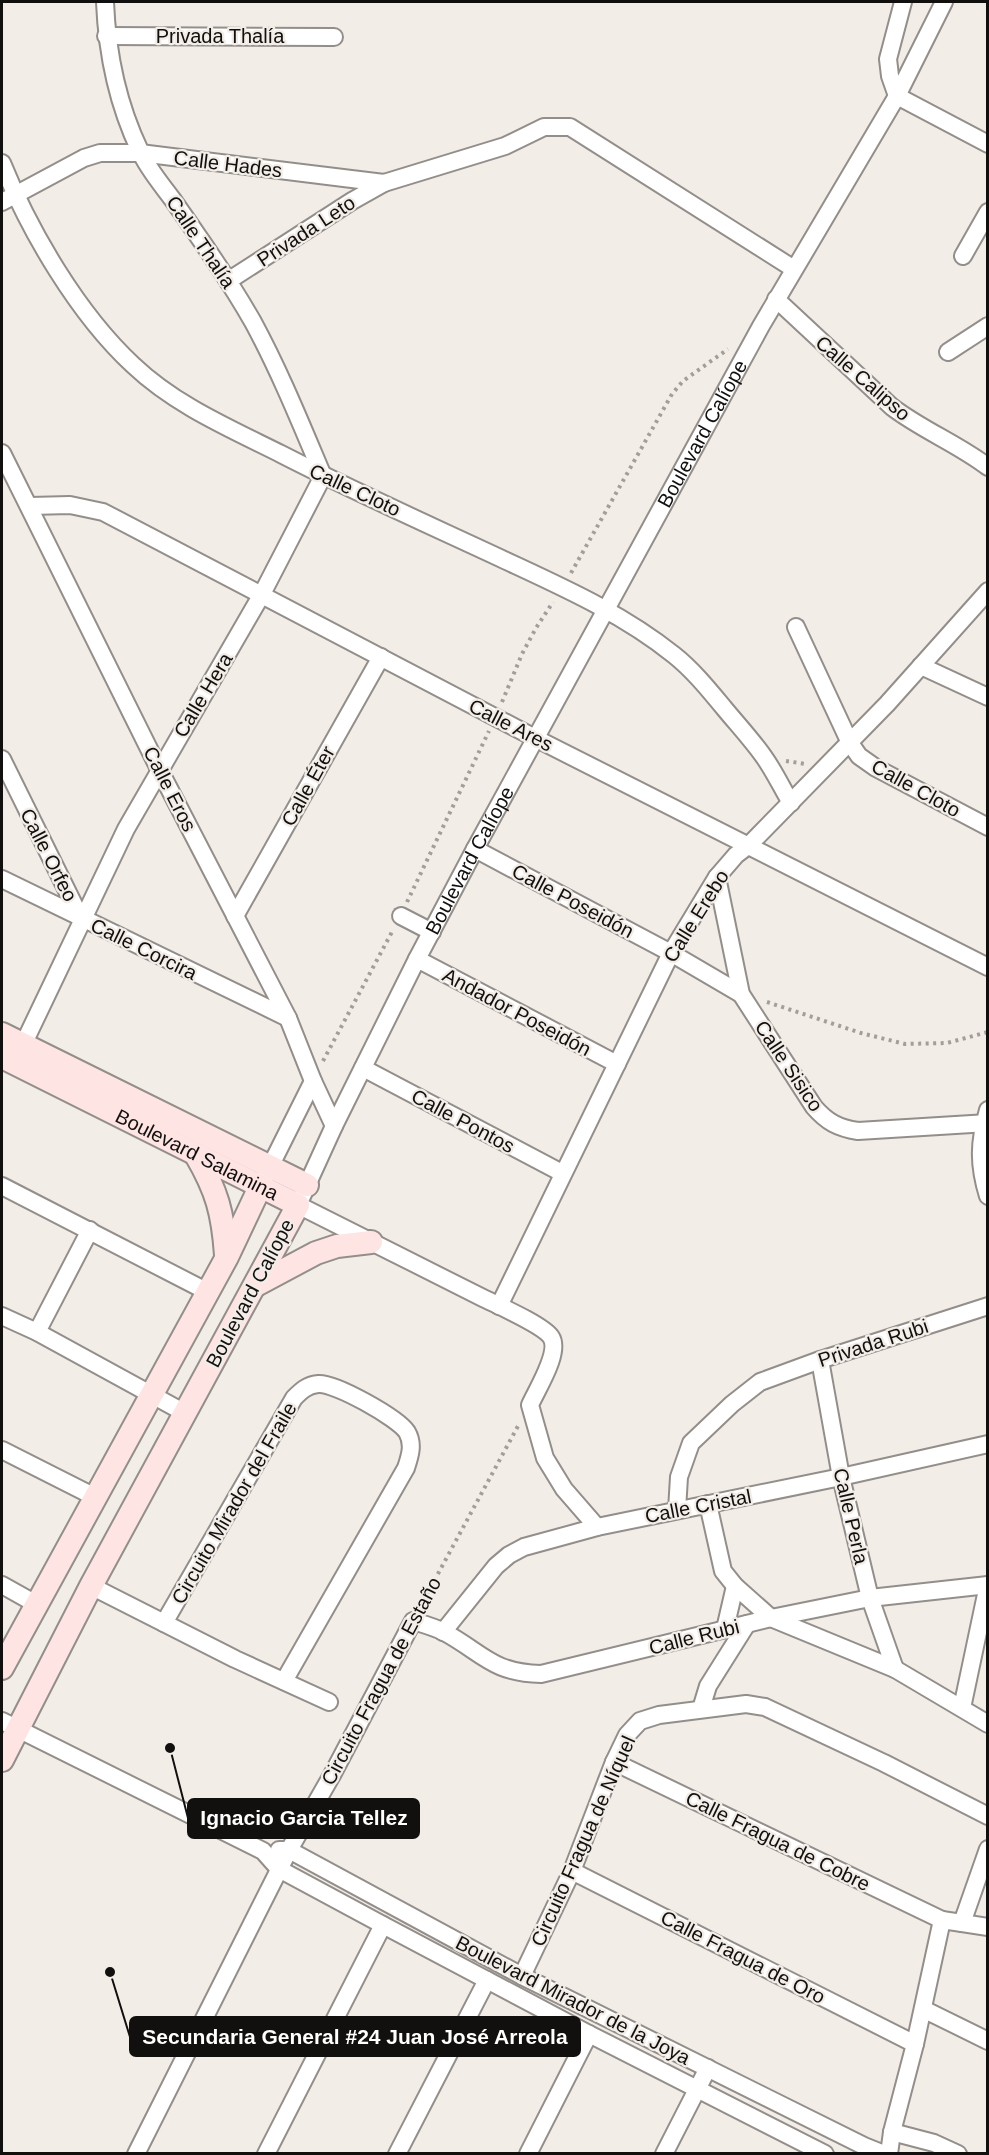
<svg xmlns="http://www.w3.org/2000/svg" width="989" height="2155" font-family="Helvetica,sans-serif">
  <rect width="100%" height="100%" fill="#f3ede8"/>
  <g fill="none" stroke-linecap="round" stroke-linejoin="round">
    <defs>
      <g id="street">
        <path d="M903 2 888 59 890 76 897 96 988 144"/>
        <path d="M106 36 334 37"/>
        <path d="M2 163C30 232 78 314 133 365 175 405 229 428 281 454 353 491 427 524 500 558 560 586 622 613 674 655 693 670 709 690 724 708 738 725 752 740 764 757 774 771 782 788 791 803"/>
        <path d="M2 202 84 158 100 153H140L384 183 505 146 544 127H570L794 269"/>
        <path d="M963 256 988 212"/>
        <path d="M228 281 352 201 384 183"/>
        <path d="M776 299 892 407C922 430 958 444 988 467"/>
        <path d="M948 352 988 326"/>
        <path d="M2 453 159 769 288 1018 313 1081 334 1126"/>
        <path d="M30 506 70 505 103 512 535 738 988 967"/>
        <path d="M796 627 850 743 859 756 876 768 988 827"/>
        <path d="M921 666 988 697"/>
        <path d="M2 759 81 919"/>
        <path d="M475 849 671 953 741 994"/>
        <path d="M717 877 741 994 814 1107C827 1122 838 1128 858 1131L988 1123"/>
        <path d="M2 879 288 1018"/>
        <path d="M235 916 381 657"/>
        <path d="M401 916 432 932"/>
        <path d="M417 959 617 1064"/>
        <path d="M23 1045 126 829 262 594 323 476C301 424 280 372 253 322 229 280 201 240 173 200 162 185 148 169 140 151 118 105 107 52 105 2"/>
        <path d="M363 1068 562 1173"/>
        <path d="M988 1110C979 1142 978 1164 988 1196"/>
        <path d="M265 1177 313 1081"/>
        <path d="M2 1186 208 1292"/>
        <path d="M499 1306 671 953 717 877 736 855 749 845 887 704 988 591"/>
        <path d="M2 1316 37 1332 185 1413"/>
        <path d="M37 1332 90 1230"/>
        <path d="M820 1360 841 1477 870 1598 895 1669"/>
        <path d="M2 1450 95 1497"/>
        <path d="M708 1504 723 1571 735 1586 771 1618 895 1669 988 1724"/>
        <path d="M677 1510 679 1477 691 1443 732 1404 760 1382 820 1360 988 1306"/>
        <path id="s1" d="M597 1527 564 1489 545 1458 530 1405C537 1389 561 1352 551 1337 543 1325 497 1305 483 1298 421 1267 360 1236 298 1205L334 1126 417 959 475 849 761 326 897 96 944 2"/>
        <path d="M2 1585 36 1604"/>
        <path d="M91 1586 235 1659 329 1702"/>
        <path d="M164 1623 294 1398C301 1391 307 1385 318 1384 334 1382 398 1418 407 1432 414 1444 410 1456 406 1468L284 1681"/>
        <path d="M725 1629 735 1586"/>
        <path d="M443 1632 496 1566 509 1555 524 1547 597 1527 841 1477 988 1444"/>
        <path d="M962 1708 988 1585"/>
        <path d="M701 1709 708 1686 747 1624"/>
        <path d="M2 1721 263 1851 279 1869 383 1925 589 2034 825 2154"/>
        <path d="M614 1762 942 1920"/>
        <path d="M279 1850H289L522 1976 864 2146 884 2154"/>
        <path d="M572 1871 915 2044"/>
        <path d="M962 1923 988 1927"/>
        <path d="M522 1976 572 1871 614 1762 627 1735 640 1721 659 1715 746 1704 765 1707 884 1763 988 1816"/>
        <path d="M923 2009 988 2041"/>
        <path d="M892 2132 934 2143 958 2154"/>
        <path d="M136 2154 289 1850 332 1775 413 1621C423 1624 434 1627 444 1632 483 1653 492 1673 541 1674L771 1618 870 1598 988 1585"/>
        <path d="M266 2154 383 1925"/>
        <path d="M397 2154 487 1980"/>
        <path d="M528 2154 589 2034"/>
        <path d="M664 2154 708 2068"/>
        <path d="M889 2154 892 2132 915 2044 942 1920 962 1923 988 1849"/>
      </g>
      <g id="secondary">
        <path d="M2 1034 307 1185"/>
        <path id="s2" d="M2 1057 298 1205 91 1586 2 1760"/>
        <path d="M196 1155C217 1191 223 1213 226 1255"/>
        <path d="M256 1285 316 1253 337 1246 371 1242"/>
        <path d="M2 1668 227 1257 260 1187"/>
      </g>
    </defs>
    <!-- street casing -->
    <use href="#street" stroke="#938e8a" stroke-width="20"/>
    <!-- secondary casing -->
    <use href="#secondary" stroke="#938e8a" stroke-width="26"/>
    <!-- path -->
    <g stroke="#a39e9b" stroke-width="4" stroke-dasharray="3 4.5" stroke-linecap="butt">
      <path d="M571 573 672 394 683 381 728 349"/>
      <path d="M502 702 522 654 536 628 553 602"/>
      <path d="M786 761 806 764"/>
      <path d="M407 902 489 731"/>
      <path d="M767 1002 861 1033 905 1044 947 1043 988 1032"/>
      <path d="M323 1061 393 930"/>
      <path d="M420 1607 518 1426"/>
    </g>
    <!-- street -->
    <use href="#street" stroke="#fff" stroke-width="16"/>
    <!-- secondary -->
    <use href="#secondary" stroke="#fee5e4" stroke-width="22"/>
  </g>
  <g text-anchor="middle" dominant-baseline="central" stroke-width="4.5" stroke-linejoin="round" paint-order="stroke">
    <!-- street labels -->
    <g font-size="20" fill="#12100f" stroke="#f3ede8">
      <text x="220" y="36">Privada Thalía</text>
      <text transform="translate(228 164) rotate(7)">Calle Hades</text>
      <text transform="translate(306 231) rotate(-33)">Privada Leto</text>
      <text transform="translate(201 242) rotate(56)">Calle Thalía</text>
      <text transform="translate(863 378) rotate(41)">Calle Calipso</text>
      <text stroke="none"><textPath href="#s1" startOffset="1372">Boulevard Calíope</textPath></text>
      <text transform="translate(355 490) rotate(25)">Calle Cloto</text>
      <text transform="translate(203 695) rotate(-59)">Calle Hera</text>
      <text transform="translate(511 725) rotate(27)">Calle Ares</text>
      <text transform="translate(308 786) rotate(-61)">Calle Éter</text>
      <text transform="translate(916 788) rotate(29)">Calle Cloto</text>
      <text transform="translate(170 789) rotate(63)">Calle Eros</text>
      <text transform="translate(49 855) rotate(63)">Calle Orfeo</text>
      <text stroke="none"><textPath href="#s1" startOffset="886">Boulevard Calíope</textPath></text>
      <text transform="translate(573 901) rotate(28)">Calle Poseidón</text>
      <text transform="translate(696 916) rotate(-58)">Calle Erebo</text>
      <text transform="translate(144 949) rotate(26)">Calle Corcira</text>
      <text transform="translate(517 1012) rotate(28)">Andador Poseidón</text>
      <text transform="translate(789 1066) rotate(56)">Calle Sisico</text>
      <text transform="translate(463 1121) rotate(28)">Calle Pontos</text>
      <text stroke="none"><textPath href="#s2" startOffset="218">Boulevard Salamina</textPath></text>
      <text transform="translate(250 1293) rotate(-62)">Boulevard Calíope</text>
      <text transform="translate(873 1343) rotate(-18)">Privada Rubi</text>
      <text transform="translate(234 1503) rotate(-60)">Circuito Mirador del Fraile</text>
      <text transform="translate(698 1506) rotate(-11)">Calle Cristal</text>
      <text transform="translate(851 1516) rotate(77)">Calle Perla</text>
      <text transform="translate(694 1637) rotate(-14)">Calle Rubi</text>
      <text transform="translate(381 1681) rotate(-62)">Circuito Fragua de Estaño</text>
      <text transform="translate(583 1841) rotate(-66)">Circuito Fragua de Níquel</text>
      <text transform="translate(778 1841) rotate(26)">Calle Fragua de Cobre</text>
      <text transform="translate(743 1957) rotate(27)">Calle Fragua de Oro</text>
      <text transform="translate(573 2000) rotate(27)">Boulevard Mirador de la Joya</text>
    </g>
  </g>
  <!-- callouts -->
  <path fill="none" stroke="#12100f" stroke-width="2" d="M170 1748L188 1818M110 1972L130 2037"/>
  <g fill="#12100f" stroke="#f3ede8" stroke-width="2">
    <circle cx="170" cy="1748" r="6"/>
    <circle cx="110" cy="1972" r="6"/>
  </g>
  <g fill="#12100f" stroke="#12100f" stroke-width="2">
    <rect x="188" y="1799" width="231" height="39" rx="6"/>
    <rect x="130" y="2017" width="450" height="39" rx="6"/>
  </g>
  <g font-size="21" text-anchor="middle" font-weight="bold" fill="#fff">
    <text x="304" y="1825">Ignacio Garcia Tellez</text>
    <text x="355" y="2044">Secundaria General #24 Juan José Arreola</text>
  </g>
  <!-- border -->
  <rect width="989" height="2155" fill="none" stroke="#12100f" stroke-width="6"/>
</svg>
